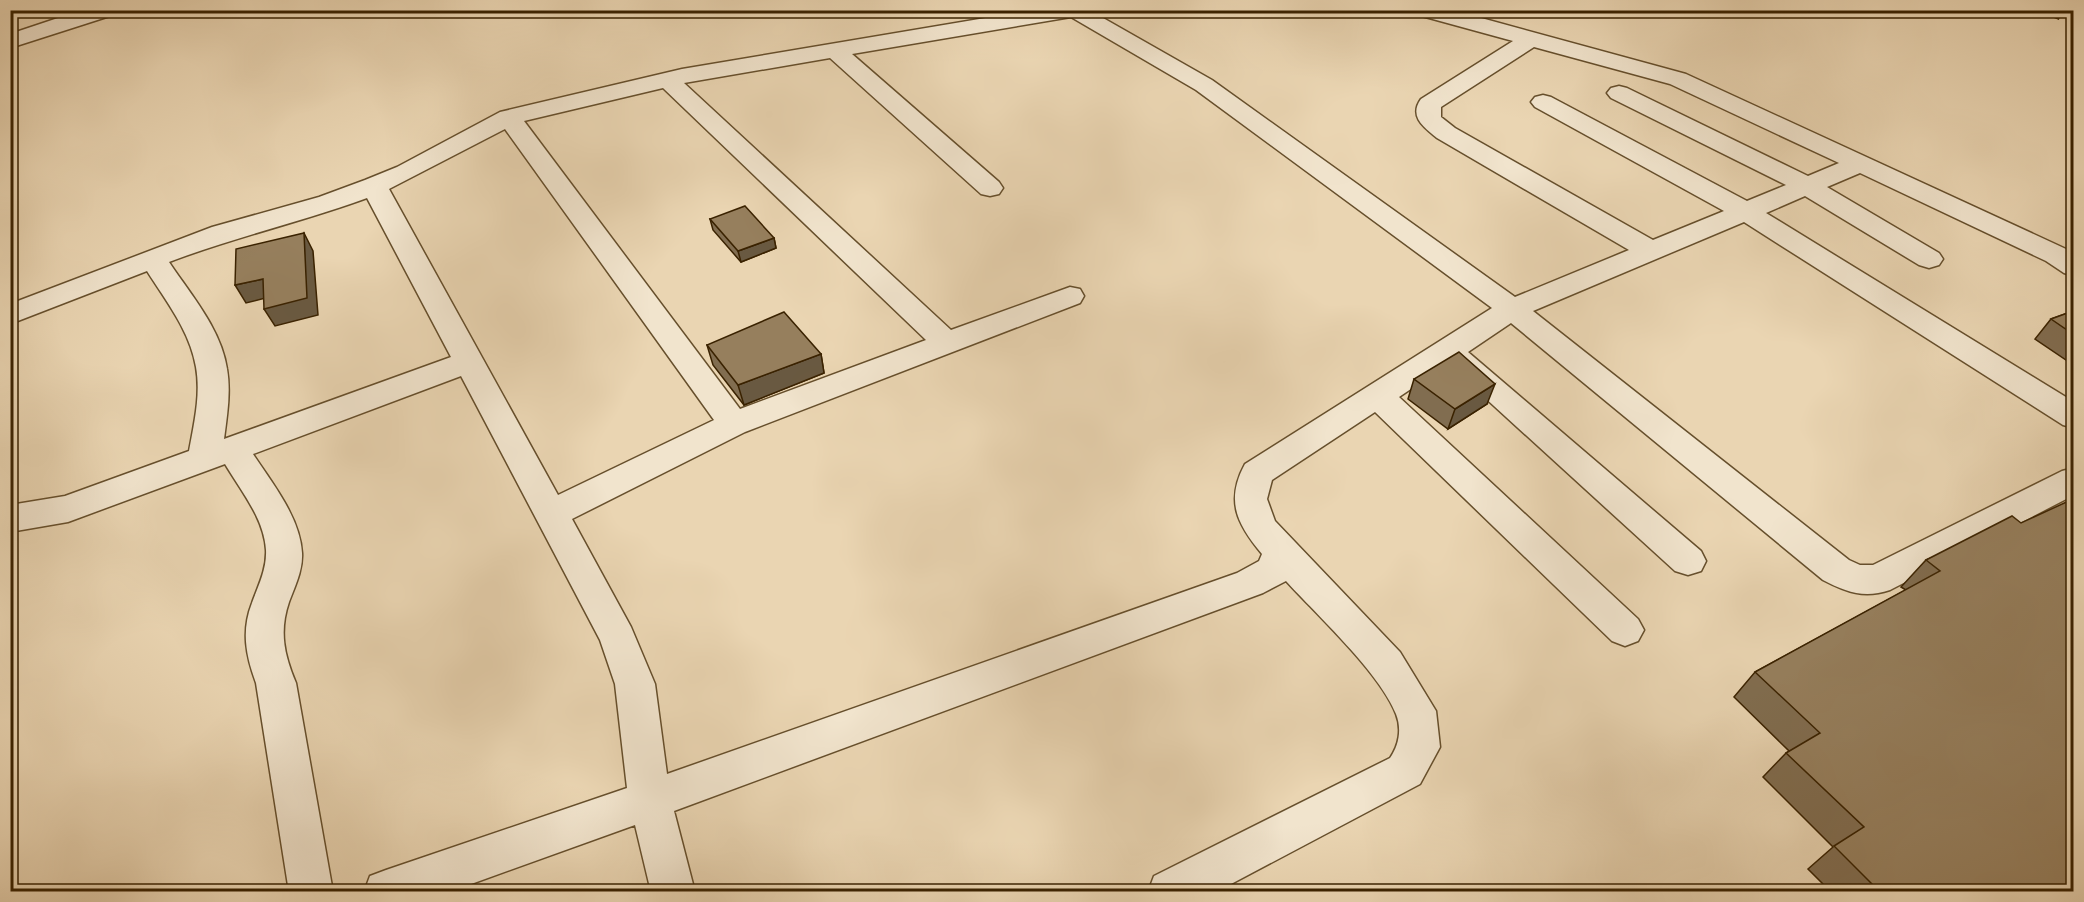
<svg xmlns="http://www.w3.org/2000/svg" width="2084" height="902" font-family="'EB Garamond',serif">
  <rect width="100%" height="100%" fill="#ead5b2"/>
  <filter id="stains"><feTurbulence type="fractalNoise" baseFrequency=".00333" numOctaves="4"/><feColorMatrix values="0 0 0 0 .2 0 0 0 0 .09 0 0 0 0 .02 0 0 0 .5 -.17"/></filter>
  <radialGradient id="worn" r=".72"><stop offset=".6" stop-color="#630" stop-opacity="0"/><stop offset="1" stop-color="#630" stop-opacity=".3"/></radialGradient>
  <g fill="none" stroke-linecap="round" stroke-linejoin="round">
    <defs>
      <g id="minor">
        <path d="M82 10H115L113 15 10 48V34Z"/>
        <path d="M1033 10H1089L1212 80 1515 297 1629 250 1437 138C1425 128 1408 117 1421 99L1513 41 1418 15 1416 10H1452L1686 74 2066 249 2074 254V276L2064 273 2046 261 1860 173 1827 187 1939 253 1943 259 1939 265 1929 268 1919 265 1805 196 1766 213 2074 402V428L2063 425 1744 222 1533 311 1849 560 1860 565H1873L2062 471 2074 468V495L1890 590C1864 599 1846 592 1823 580L1511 323 1468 352 1701 551 1706 561 1701 571 1688 575 1675 571 1448 364 1399 397 1638 619 1644 630 1638 641 1625 646 1612 641 1375 412 1272 480 1267 499 1275 521 1400 652 1436 711 1440 747 1420 784 1216 892H1148L1154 876 1390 758C1399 745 1402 729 1396 714 1380 673 1317 615 1286 581L1263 593 674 811 695 892H651L635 825 449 892H364L370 876 386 870 627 788 615 684 600 640 461 376 253 454C272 483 300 517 302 553 303 570 295 586 289 602 279 631 284 655 296 683L333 892H289L256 683C246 656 241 631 252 603 258 586 267 569 266 550 264 518 241 491 225 464L68 522 10 532V505L65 496 189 451C194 424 201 395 196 367 190 331 166 301 147 271L10 324V304L212 227 319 197 365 180 397 167 500 112 682 69ZM1071 17 1196 90 1492 308 1245 464C1225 501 1237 524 1262 554L1259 561 1237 573 667 774 655 684 631 627 572 519 745 432 1080 303 1084 296 1080 289 1070 287 951 330 684 83 830 58 981 194 990 196 999 194 1003 188 999 182 852 54ZM1534 47 1670 84 1839 163 1808 176 1627 88 1619 86 1611 88 1607 93 1611 98 1786 185 1747 201 1551 97 1543 95 1535 97 1531 102 1535 107 1724 211 1653 240 1455 128 1441 117V107ZM663 88 926 340 740 409 524 121ZM505 129 714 420 558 495 389 189ZM367 198 451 357 224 439C227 416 231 392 227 369 221 329 191 295 169 262 234 237 302 222 367 198Z"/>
      </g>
    </defs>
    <!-- minor casing -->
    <use href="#minor" stroke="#664f2c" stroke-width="3"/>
    <!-- minor -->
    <use href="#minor" fill="#f1e4cd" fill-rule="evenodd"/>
    <!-- rail -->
    <path stroke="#3a2200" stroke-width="3" stroke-dasharray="8 8" stroke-linecap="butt" d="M2037 10 2074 24"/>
  </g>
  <!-- wall -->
  <g fill="#816d50" stroke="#3a2200" stroke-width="1.5">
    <path d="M710 219 774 238 776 248 741 262 713 230Z"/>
    <path d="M2073 311V363L2072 364 2035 339 2051 319Z"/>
    <path d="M707 345 821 354 824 373 744 405 713 365Z"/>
    <path d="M1414 379 1487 404 1448 429 1408 399Z"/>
    <path d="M2021 523 2073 891H1830L1808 869 1833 847 1763 777 1786 753 1789 751 1734 697 1755 672 1906 590 1901 587 1926 560Z"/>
  </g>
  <!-- shaded-wall -->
  <g fill="#695941" stroke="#3a2200" stroke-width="1.5">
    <path d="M304 233 313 251 318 315 275 326 264 309Z"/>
    <path d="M774 238 776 248 741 262 738 251Z"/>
    <path d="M263 279 273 296 246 303 235 285Z"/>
    <path d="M821 354 824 373 744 405 738 385Z"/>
    <path d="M1495 384 1487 404 1448 429 1455 409Z"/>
  </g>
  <!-- building -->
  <g fill="#967f5d" stroke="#3a2200" stroke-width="1.5">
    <path d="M745 206 774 238 738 251 710 219Z"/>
    <path d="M304 233 307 298 264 309 263 279 235 285 236 249Z"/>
    <path d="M2073 311V334L2051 319Z"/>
    <path d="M784 312 821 354 738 385 707 345Z"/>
    <path d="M1459 352 1495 384 1455 409 1414 379Z"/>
    <path d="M2073 499V891H1879L1834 846 1864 827 1786 753 1820 733 1755 672 1940 571 1926 560 2012 516 2021 523Z"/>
  </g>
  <!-- margin -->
  <rect width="2084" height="902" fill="none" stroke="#ead5b2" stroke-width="36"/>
  <rect x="12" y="12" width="2060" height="878" fill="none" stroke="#3a2200" stroke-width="3"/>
  <rect x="18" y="18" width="2048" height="866" fill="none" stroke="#3a2200" stroke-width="1.5"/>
  <rect width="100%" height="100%" filter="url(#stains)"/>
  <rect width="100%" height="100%" fill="url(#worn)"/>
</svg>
